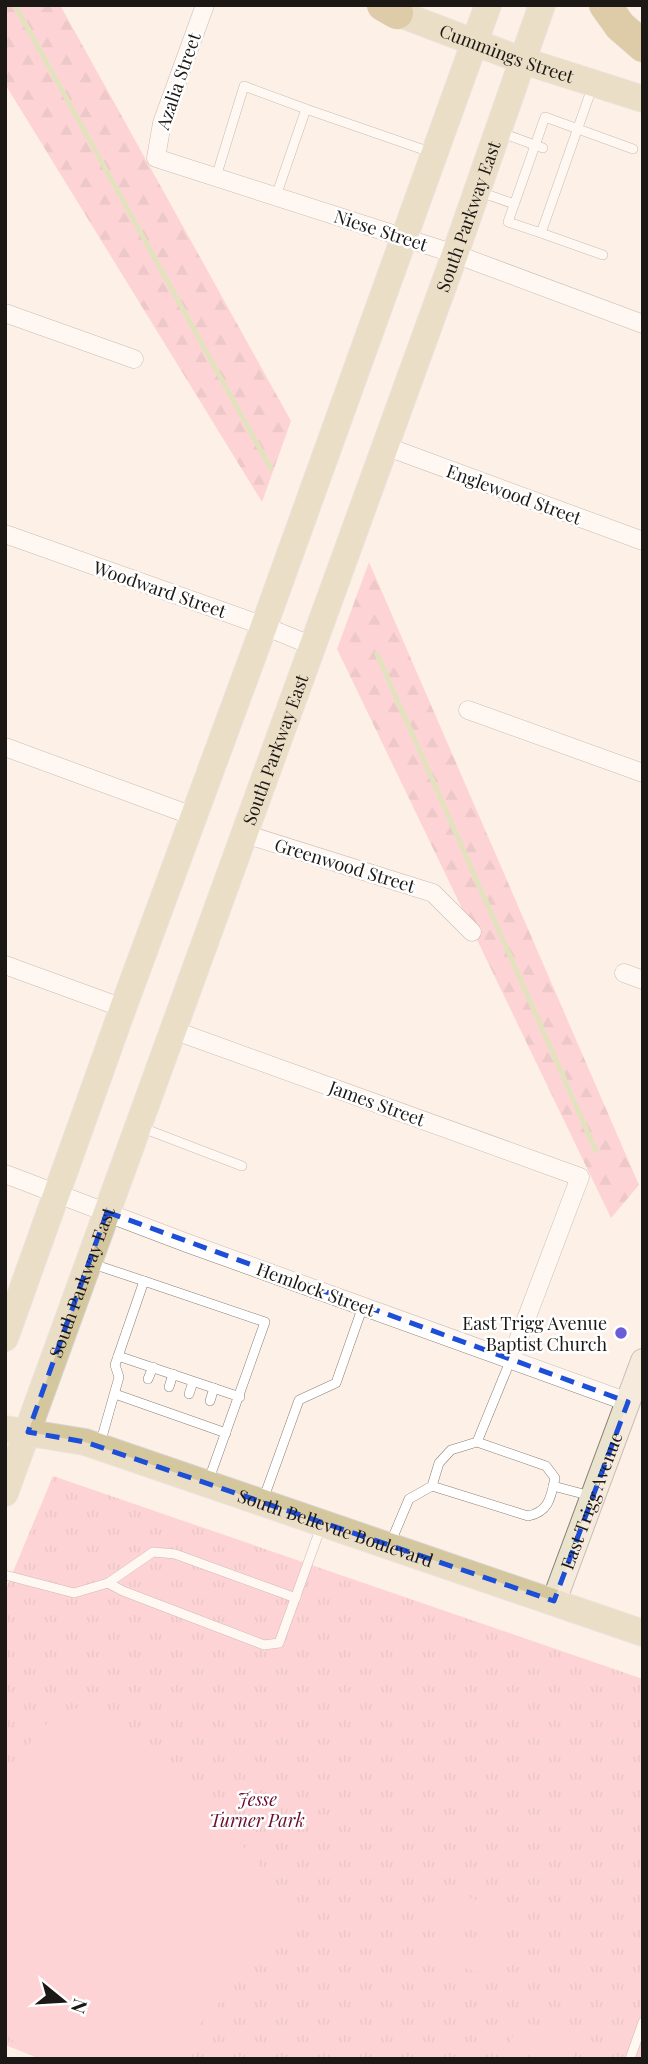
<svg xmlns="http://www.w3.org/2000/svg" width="648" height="2064" font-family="'Playfair Display',serif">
  <defs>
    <pattern id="grass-tufts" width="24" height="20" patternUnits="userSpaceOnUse" patternTransform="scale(1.75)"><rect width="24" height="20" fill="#ffb0be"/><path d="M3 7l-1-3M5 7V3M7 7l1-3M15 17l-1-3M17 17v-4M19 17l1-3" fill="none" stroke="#da97a2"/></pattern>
    <pattern id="forest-firs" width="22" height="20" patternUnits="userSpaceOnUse" patternTransform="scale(1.75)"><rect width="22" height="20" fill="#ffb0be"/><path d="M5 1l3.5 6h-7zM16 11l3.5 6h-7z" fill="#da97a2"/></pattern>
  </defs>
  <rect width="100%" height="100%" fill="#fdf1e7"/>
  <!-- grass -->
  <path fill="url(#grass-tufts)" d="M53 1476 643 1679 642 2059H41L5 2045V1591Z"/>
  <!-- forest -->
  <g fill="url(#forest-firs)">
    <path d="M5 5H60L291 421 262 502 5 84Z"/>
    <path d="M369 562 639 1185 611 1218 337 649Z"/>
  </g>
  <!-- pitch -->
  <g fill="#ffb0be">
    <path d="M87 1708 103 1712 116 1721 171 1765 300 1912 182 2044 161 2059H37L5 2034V1771L54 1716 71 1709Z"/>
    <path d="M453 1892 513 1913 503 1941 443 1919Z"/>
    <path d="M440 1928 500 1950 490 1977 430 1956Z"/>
    <path d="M518 2020 578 2041 572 2059H540L509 2048Z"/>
  </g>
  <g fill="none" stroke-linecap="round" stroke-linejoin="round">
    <!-- stream -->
    <g stroke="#c2d38c" stroke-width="5">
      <path d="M15 5 271 469"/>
      <path d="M377 654 596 1151"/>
    </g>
    <defs>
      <g id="lane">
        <path d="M593 85 541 233 508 222 545 117 633 149"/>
        <path d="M502 133 543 148"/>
        <path d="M216 177 244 86 306 109"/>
        <path d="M480 192 514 204"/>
        <path d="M276 196 306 109 433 153"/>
        <path d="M541 233 603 255"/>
        <path d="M140 1127 242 1166"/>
        <path d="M93 1264 144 1281"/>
        <path d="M118 1356 240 1397"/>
        <path d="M148 1379 153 1367"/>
        <path d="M169 1387 173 1374"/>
        <path d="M115 1394 226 1433"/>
        <path d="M189 1394 193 1382"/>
        <path d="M210 1401 214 1388"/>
        <path d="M477 1442 546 1466 555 1478C551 1497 549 1512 528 1516L432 1486 439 1463 451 1450 477 1442 511 1359"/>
        <path d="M100 1444 119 1377 115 1365 144 1281 265 1322 208 1482"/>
        <path d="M553 1486 591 1496"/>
        <path d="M263 1500 299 1400 336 1383 363 1306"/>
        <path d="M390 1544 409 1499 432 1486"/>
        <path d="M5 1575 74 1593 108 1583 123 1591 264 1645 279 1643 322 1524"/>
        <path d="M108 1583 153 1552 175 1554 296 1598"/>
        <path d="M630 2059 643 2022"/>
      </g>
      <g id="street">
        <path d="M205 5 162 123 156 158 455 254 643 324"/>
        <path d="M5 313 134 359"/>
        <path d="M385 446 643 541"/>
        <path d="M5 534 264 626 313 646"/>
        <path d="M468 710 643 773"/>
        <path d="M5 747 193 816"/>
        <path d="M245 834 433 893 472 932"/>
        <path d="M5 965 123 1008"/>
        <path d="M624 973 643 980"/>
        <path d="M173 1030 580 1177 511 1359"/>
        <path d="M5 1174 187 1243 628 1402"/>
      </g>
      <g id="secondary">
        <path id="s1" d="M554 1601 643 1361"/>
      </g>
      <g id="primary">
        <path id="s2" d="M397 13 521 60 643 99"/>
        <path d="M5 1338 123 1008 264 626 488 5"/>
        <path id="s3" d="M5 1429 85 1442 643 1633"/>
        <path id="s4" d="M5 1493 455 254 542 5"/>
      </g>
      <g id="highway">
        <path d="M383 5 397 13"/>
        <path d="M605 5 620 26 643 46"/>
      </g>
    </defs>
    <!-- lane casing -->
    <use href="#lane" stroke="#897f76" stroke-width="10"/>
    <!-- street casing -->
    <use href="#street" stroke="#897f76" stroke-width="19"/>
    <!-- secondary casing -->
    <use href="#secondary" stroke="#897f76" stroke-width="26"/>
    <!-- primary casing -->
    <use href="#primary" stroke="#d6d5d5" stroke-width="28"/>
    <!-- highway casing -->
    <use href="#highway" stroke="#d6d5d5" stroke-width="33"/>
    <!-- lane -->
    <use href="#lane" stroke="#fff" stroke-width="9"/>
    <!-- street -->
    <use href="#street" stroke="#fff" stroke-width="18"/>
    <!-- secondary -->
    <use href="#secondary" stroke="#eae3ce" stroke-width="24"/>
    <!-- primary -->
    <use href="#primary" stroke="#d5c79d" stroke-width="26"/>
    <!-- highway -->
    <use href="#highway" stroke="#b9a15b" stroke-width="32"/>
  </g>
  <!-- marked area -->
  <path d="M0 0H648V2064H0ZM107 1212 628 1402 554 1601 85 1442 28 1432Z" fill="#fdf1e7" fill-opacity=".55" fill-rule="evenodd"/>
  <path fill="none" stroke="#1d4ed8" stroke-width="5" stroke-dasharray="14 9" stroke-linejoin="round" d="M107 1212 628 1402 554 1601 85 1442 28 1432Z"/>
  <!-- markers -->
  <circle fill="#6a5dd7" stroke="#fff" stroke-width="2.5" cx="621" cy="1333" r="7"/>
  <g text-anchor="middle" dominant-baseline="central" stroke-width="5" stroke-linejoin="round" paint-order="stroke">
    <!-- street labels -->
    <g font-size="18" fill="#1c1815" stroke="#fff">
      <text stroke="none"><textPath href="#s2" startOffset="117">Cummings Street</textPath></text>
      <text transform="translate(178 81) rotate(-71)">Azalia Street</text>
      <text stroke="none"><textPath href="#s4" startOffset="1358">South Parkway East</textPath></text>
      <text transform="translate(381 230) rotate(18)">Niese Street</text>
      <text transform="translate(514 494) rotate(20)">Englewood Street</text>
      <text transform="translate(160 589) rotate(19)">Woodward Street</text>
      <text stroke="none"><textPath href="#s4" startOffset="791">South Parkway East</textPath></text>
      <text transform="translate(345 865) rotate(17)">Greenwood Street</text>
      <text transform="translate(377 1103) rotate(20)">James Street</text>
      <text stroke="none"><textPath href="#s4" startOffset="224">South Parkway East</textPath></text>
      <text transform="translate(316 1289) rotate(20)">Hemlock Street</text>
      <text stroke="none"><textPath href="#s1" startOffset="107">East Trigg Avenue</textPath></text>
      <text stroke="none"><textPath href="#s3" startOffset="346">South Bellevue Boulevard</textPath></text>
    </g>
    <!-- poi labels -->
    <g font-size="18" fill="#1c1815" stroke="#fff" text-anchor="end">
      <text x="607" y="1323">East Trigg Avenue<tspan x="607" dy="21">Baptist Church</tspan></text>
    </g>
    <!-- park labels -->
    <g font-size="18" font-style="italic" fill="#680d2c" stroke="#fff">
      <text x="257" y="1799">Jesse<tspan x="257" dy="21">Turner Park</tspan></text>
    </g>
  </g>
  <!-- border -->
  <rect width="648" height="2064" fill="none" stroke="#1c1815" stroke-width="14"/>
  <!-- north arrow -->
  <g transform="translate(63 2001) rotate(108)" stroke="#ffffff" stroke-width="5" paint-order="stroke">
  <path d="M0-5L12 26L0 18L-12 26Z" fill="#1c1815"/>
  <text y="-10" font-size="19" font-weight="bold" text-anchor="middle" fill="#1c1815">N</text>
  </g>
</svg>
